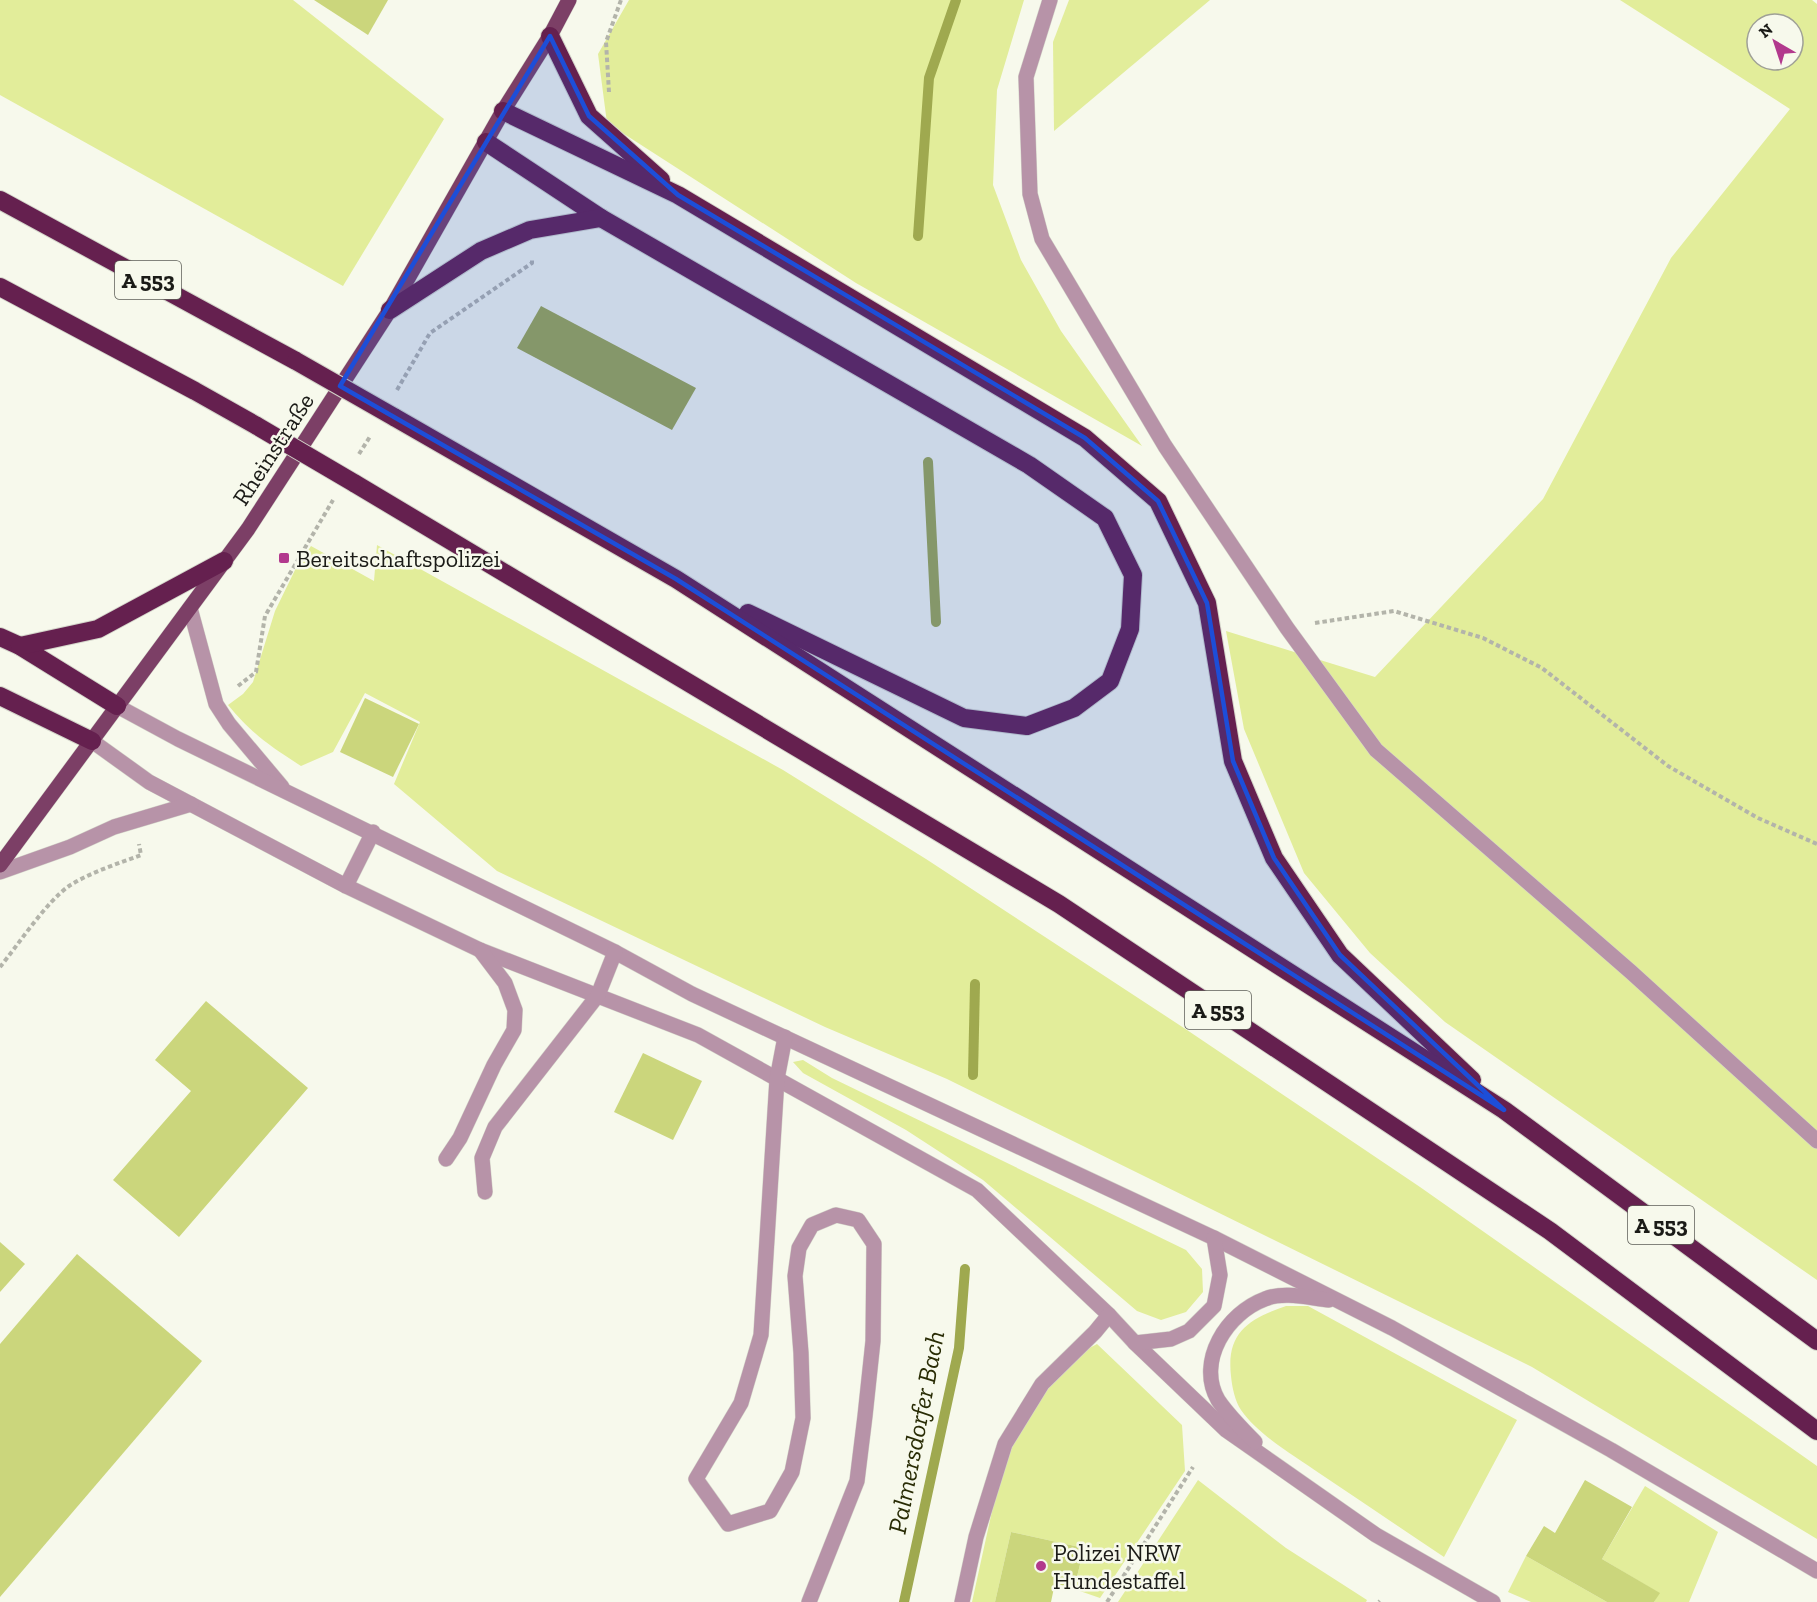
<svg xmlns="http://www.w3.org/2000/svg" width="1817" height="1602" font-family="'Zilla Slab',serif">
  <rect width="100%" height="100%" fill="#f7f9ec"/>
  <!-- green -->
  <g fill="#e2ed9a" fill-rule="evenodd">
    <path d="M0 0H293L444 119 343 286 0 95Z"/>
    <path d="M629 0H1024L997 90 993 185 1021 260 1061 331 1142 446 856 283 607 123 598 54Z"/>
    <path d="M1069 0H1210L1054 131 1053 42Z"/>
    <path d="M1620 0H1812L1817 4V1280L1445 1022 1370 953 1304 873 1244 729 1226 631 1375 677 1543 499 1671 258 1790 109ZM1757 24H1793V60H1757Z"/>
    <path d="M377 545 783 770 926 859 1187 1030 1420 1187 1817 1466V1539L1532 1367 947 1079 825 1027 497 871 394 784 420 722 365 693 333 752 301 766C270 746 252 734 228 705L243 694 253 682 275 611 295 570 311 546 374 581Z"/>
    <path d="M803 1060 832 1078 1186 1250 1202 1269 1203 1292 1186 1312 1161 1320 1137 1311 983 1180 906 1130 803 1073 793 1062Z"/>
    <path d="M1286 1306H1308L1517 1420 1444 1557C1402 1529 1361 1501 1319 1473 1295 1456 1258 1435 1241 1410 1235 1401 1232 1387 1231 1376 1226 1332 1249 1319 1286 1306Z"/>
    <path d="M1097 1344 1182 1425 1185 1471 1100 1598 1074 1589 1084 1548 1011 1532 995 1602H972L996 1493 1014 1442 1024 1421 1058 1375 1080 1353Z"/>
    <path d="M1198 1480 1286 1548 1367 1600 1366 1602H1118Z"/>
    <path d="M1645 1486 1718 1532 1689 1602H1654L1659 1593 1602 1559Z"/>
    <path d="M1526 1556 1607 1602H1531L1508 1592Z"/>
  </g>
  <!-- water -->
  <path fill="#9fa94f" d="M541 306 696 388 672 430 517 348Z"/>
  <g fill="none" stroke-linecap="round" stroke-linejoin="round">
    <!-- stream -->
    <g stroke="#9fa94f" stroke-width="10">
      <path d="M918 236 929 78 956 0"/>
      <path d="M928 462 936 622"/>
      <path d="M973 1075 975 984"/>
      <path d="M904 1602 959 1348 965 1269"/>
    </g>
  </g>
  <!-- building -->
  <g fill="#cbd67c">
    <path d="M314 0H388L368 35Z"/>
    <path d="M365 698 419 724 393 777 340 752Z"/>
    <path d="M206 1001 308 1088 179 1237 113 1180 191 1091 155 1060Z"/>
    <path d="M643 1053 702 1081 673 1140 614 1112Z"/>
    <path d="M0 1242 25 1264 0 1292Z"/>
    <path d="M77 1254 202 1361 0 1597V1344Z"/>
    <path d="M1585 1480 1632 1507 1602 1559 1660 1593 1654 1602H1607L1526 1556 1544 1526 1555 1533Z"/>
    <path d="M1011 1532 1084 1548 1074 1589 1055 1583 1051 1602H995Z"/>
  </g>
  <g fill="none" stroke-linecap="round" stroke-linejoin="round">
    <defs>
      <g id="minor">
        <path d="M1050 0 1026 77 1030 194 1042 239 1165 446 1287 628 1376 750 1631 972 1817 1141"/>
        <path d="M190 608 216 704 229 724 282 787"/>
        <path d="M117 706 178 739 615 952 692 994 1214 1238 1392 1328 1611 1450 1817 1571"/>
        <path d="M92 741 149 782 346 886 480 950 698 1035 977 1190 1109 1315 1135 1343 1226 1430 1376 1535 1493 1602"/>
        <path d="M0 872 70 847 114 827 191 804"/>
        <path d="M346 886 373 832"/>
        <path d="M785 1037 777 1079 761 1335 741 1403 696 1479 728 1524 770 1511 792 1472 803 1418 801 1353 795 1276 799 1248 812 1225 836 1215 858 1220 874 1244 873 1341 865 1416 857 1481 809 1602"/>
        <path d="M446 1159 460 1138 494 1065 514 1030 515 1010 505 983 480 950"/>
        <path d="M485 1192 482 1158 495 1127 598 995 615 952"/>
        <path d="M1135 1343 1171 1339 1189 1331 1214 1306 1220 1275 1214 1238"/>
        <path d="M1255 1442C1242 1429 1228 1415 1218 1400 1196 1361 1227 1313 1265 1299 1284 1291 1309 1298 1329 1300"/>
        <path d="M962 1602 976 1537 1005 1444 1042 1384 1095 1332 1109 1315"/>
      </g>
      <path id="major" d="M0 865 248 529 390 310 503 111 550 36 569 0"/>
      <g id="highway">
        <path d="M550 36 589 116 661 180"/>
        <path d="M503 111 678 195 1085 438 1158 501 1207 603 1233 761 1274 858 1340 955 1472 1080"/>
        <path d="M486 142 601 218 1029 465 1105 518 1133 575 1130 629 1110 681 1074 708 1027 726 964 718 748 613"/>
        <path d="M0 200 296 361"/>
        <path d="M0 287 195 391 257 426"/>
        <path d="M390 310 481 251 530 230 601 218"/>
        <path d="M394 417 676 579 1504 1110 1817 1341"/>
        <path d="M354 483 1059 904 1550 1231 1817 1431"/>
        <path d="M0 637 20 646 117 706"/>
        <path d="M20 646 98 629 224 561"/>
        <path d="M0 696 92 741"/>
      </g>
    </defs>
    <!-- minor casing -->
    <use href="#minor" stroke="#d4d5ca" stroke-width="16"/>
    <!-- major casing -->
    <use href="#major" stroke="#d4d5ca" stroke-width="16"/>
    <!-- highway casing -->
    <use href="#highway" stroke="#d4d5ca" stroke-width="20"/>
    <!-- path -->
    <g stroke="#b3b4aa" stroke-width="4" stroke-dasharray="4.5 3" stroke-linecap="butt">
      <path d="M609 92 606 42 621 0"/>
      <path d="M397 390 430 333 532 263V259"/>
      <path d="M359 454 371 435"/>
      <path d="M1315 623 1394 611 1483 638 1542 668 1668 766 1758 818 1817 844"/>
      <path d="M238 686 256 672 265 616 333 500"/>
      <path d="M0 967C18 945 47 901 69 886 91 872 117 864 141 855L139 844"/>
      <path d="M1107 1602 1193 1467"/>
      <path d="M1379 1602 1380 1601"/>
    </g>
    <!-- minor -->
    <use href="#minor" stroke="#b793a8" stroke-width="15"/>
    <!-- major -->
    <use href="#major" stroke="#7c3f66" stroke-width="15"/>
    <!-- highway -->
    <use href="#highway" stroke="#65204f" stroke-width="18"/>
    <defs>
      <g id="highway-bridge">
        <path d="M296 361 394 417"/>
        <path d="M257 426 354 483"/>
      </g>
    </defs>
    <!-- highway-bridge casing -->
    <use href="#highway-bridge" stroke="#d4d5ca" stroke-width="20" stroke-linecap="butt"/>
    <!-- highway-bridge -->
    <use href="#highway-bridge" stroke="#65204f" stroke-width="18"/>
  </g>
  <!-- marked area -->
  <path fill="#1d4ed8" fill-opacity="0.2" stroke="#1d4ed8" stroke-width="4.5" stroke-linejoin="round" d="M550 36 589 116 678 195 1085 438 1158 501 1207 603 1233 761 1274 858 1340 955 1504 1110 676 579 340 386Z"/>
  <!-- markers -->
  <g fill="#b2398d" stroke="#f7f9ec" stroke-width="2">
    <rect x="278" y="552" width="12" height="12" rx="3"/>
    <circle cx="1041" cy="1566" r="6"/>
  </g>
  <g text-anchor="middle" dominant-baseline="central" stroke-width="5" stroke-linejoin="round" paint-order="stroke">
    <!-- shield labels -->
    <g fill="#f7f9ec" stroke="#5d5e57" stroke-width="1.5">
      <rect x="115" y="261" width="66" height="38" rx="4.5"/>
      <rect x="1185" y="991" width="66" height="38" rx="4.5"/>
      <rect x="1628" y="1206" width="66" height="38" rx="4.5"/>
    </g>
    <g font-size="22" font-weight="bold" fill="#1b1b17">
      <text x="148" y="280">A 553</text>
      <text x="1218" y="1010">A 553</text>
      <text x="1661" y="1225">A 553</text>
    </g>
    <!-- street labels -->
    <g font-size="24" fill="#1b1b17" stroke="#f7f9ec">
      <text transform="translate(273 449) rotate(-57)">Rheinstraße</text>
    </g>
    <!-- poi labels -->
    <g font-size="24" fill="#1b1b17" stroke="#f7f9ec" text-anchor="start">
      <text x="296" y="558">Bereitschaftspolizei</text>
      <text x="1053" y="1552">Polizei NRW<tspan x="1053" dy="28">Hundestaffel</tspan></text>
    </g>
    <!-- water labels -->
    <g font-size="26" font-style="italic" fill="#292c05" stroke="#f7f9ec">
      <text transform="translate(916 1432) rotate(-79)">Palmersdorfer Bach</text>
    </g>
  </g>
  <!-- north arrow -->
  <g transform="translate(1775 42) rotate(321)"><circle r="28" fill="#f7f9ec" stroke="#9fa097" stroke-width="1.5"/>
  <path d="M0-4.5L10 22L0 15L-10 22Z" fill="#b2398d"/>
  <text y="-9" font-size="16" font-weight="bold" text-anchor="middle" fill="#1b1b17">N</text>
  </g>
</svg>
